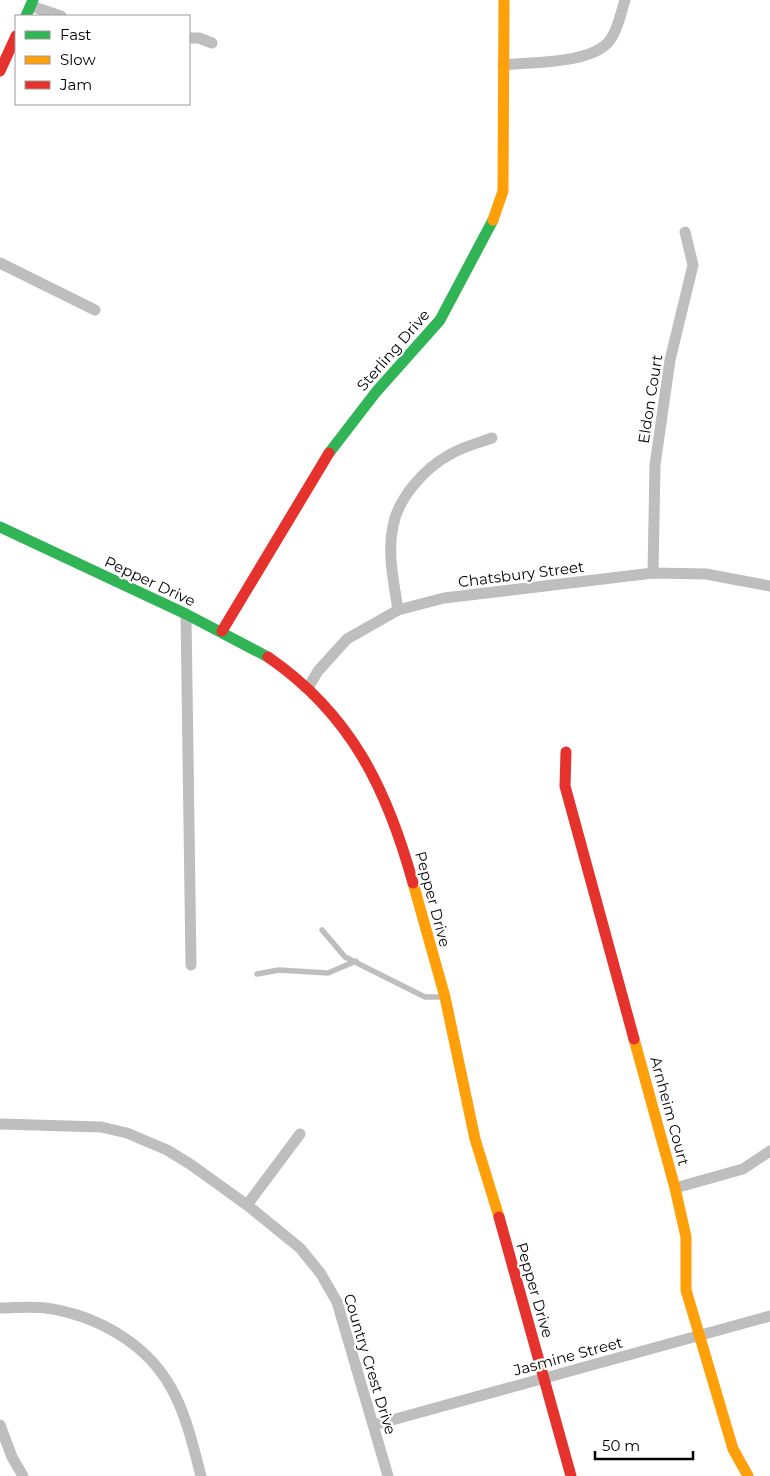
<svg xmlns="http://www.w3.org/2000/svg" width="770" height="1476" font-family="Montserrat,sans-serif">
  <rect width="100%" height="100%" fill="#fff"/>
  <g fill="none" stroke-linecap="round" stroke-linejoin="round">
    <!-- lane -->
    <g stroke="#bebebe" stroke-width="5.5">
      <path d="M322 930 345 957 425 997H445"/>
      <path d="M257 974 279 970 328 973 356 961"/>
    </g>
    <!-- street -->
    <g stroke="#bebebe" stroke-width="11">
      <path d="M31 6 61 16"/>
      <path d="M189 38H199L212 43"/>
      <path d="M503 65C531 62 593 64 610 40 618 30 621 12 625 0"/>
      <path d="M0 263 95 310"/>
      <path d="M653 573 655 465 670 360 693 265 685 232"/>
      <path d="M398 610C394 583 387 553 393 526 398 498 425 468 449 455 462 447 478 443 492 438"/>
      <path d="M186 614 191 965"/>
      <path d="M308 688 318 671 347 639 398 610 444 598 653 573 706 574 770 586"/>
      <path d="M0 1124 101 1127 127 1133 167 1150 190 1164 247 1205 300 1248 321 1274 337 1302 388 1476"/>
      <path d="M675 1188 743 1169 770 1151"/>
      <path d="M247 1205 300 1134"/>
      <path d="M0 1308C15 1308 31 1306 46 1308 95 1315 145 1342 170 1386 186 1413 193 1446 201 1476"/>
      <path d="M0 1425 12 1457 23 1476"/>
      <path d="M374 1425 770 1316"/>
    </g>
    <!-- fast -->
    <g stroke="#30b455" stroke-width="11">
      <path d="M26 16 33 0"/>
      <path d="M329 453 376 392 440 320 493 220"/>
      <path d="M0 527 186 614 268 657"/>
    </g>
    <!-- slow -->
    <g stroke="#ff9f0a" stroke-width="11">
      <path d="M493 220 503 191 504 0"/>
      <path d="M413 883 445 997 475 1139 499 1217"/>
      <path d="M634 1039 675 1188 686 1237V1290L733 1449 748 1476"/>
    </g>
    <!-- jam -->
    <g stroke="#e5322d" stroke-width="11">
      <path d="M0 71 16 36"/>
      <path d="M222 631 329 453"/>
      <path d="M268 657C351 714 387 789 413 883"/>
      <path d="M566 752 565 786 634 1039"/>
      <path d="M499 1217 571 1476"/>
    </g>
  </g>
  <g text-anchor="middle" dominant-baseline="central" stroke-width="4.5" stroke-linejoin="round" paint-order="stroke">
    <!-- street labels -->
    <g font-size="15" fill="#000" stroke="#fff">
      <text transform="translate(393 350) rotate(-49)">Sterling Drive</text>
      <text transform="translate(650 399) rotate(-81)">Eldon Court</text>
      <text transform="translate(521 574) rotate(-7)">Chatsbury Street</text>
      <text transform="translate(150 581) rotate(25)">Pepper Drive</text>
      <text transform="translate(433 899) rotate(75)">Pepper Drive</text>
      <text transform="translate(670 1111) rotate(75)">Arnheim Court</text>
      <text transform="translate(535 1290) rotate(74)">Pepper Drive</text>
      <text transform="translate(568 1356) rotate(-15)">Jasmine Street</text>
      <text transform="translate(370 1364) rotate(73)">Country Crest Drive</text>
    </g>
  </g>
  <!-- legend -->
  <rect x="15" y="15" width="175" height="90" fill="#ffffff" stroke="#999999"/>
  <rect x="25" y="31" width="25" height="8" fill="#30b455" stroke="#999999"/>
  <text x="60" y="40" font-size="15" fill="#000000">Fast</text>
  <rect x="25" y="56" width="25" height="8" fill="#ff9f0a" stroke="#999999"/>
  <text x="60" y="65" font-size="15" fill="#000000">Slow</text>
  <rect x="25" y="81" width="25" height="8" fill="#e5322d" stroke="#999999"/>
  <text x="60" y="90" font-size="15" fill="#000000">Jam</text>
  <!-- scale -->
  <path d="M595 1451v8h98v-8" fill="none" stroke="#000000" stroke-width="2.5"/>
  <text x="602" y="1451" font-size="15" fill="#000000" stroke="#ffffff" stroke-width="4" paint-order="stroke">50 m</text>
</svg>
